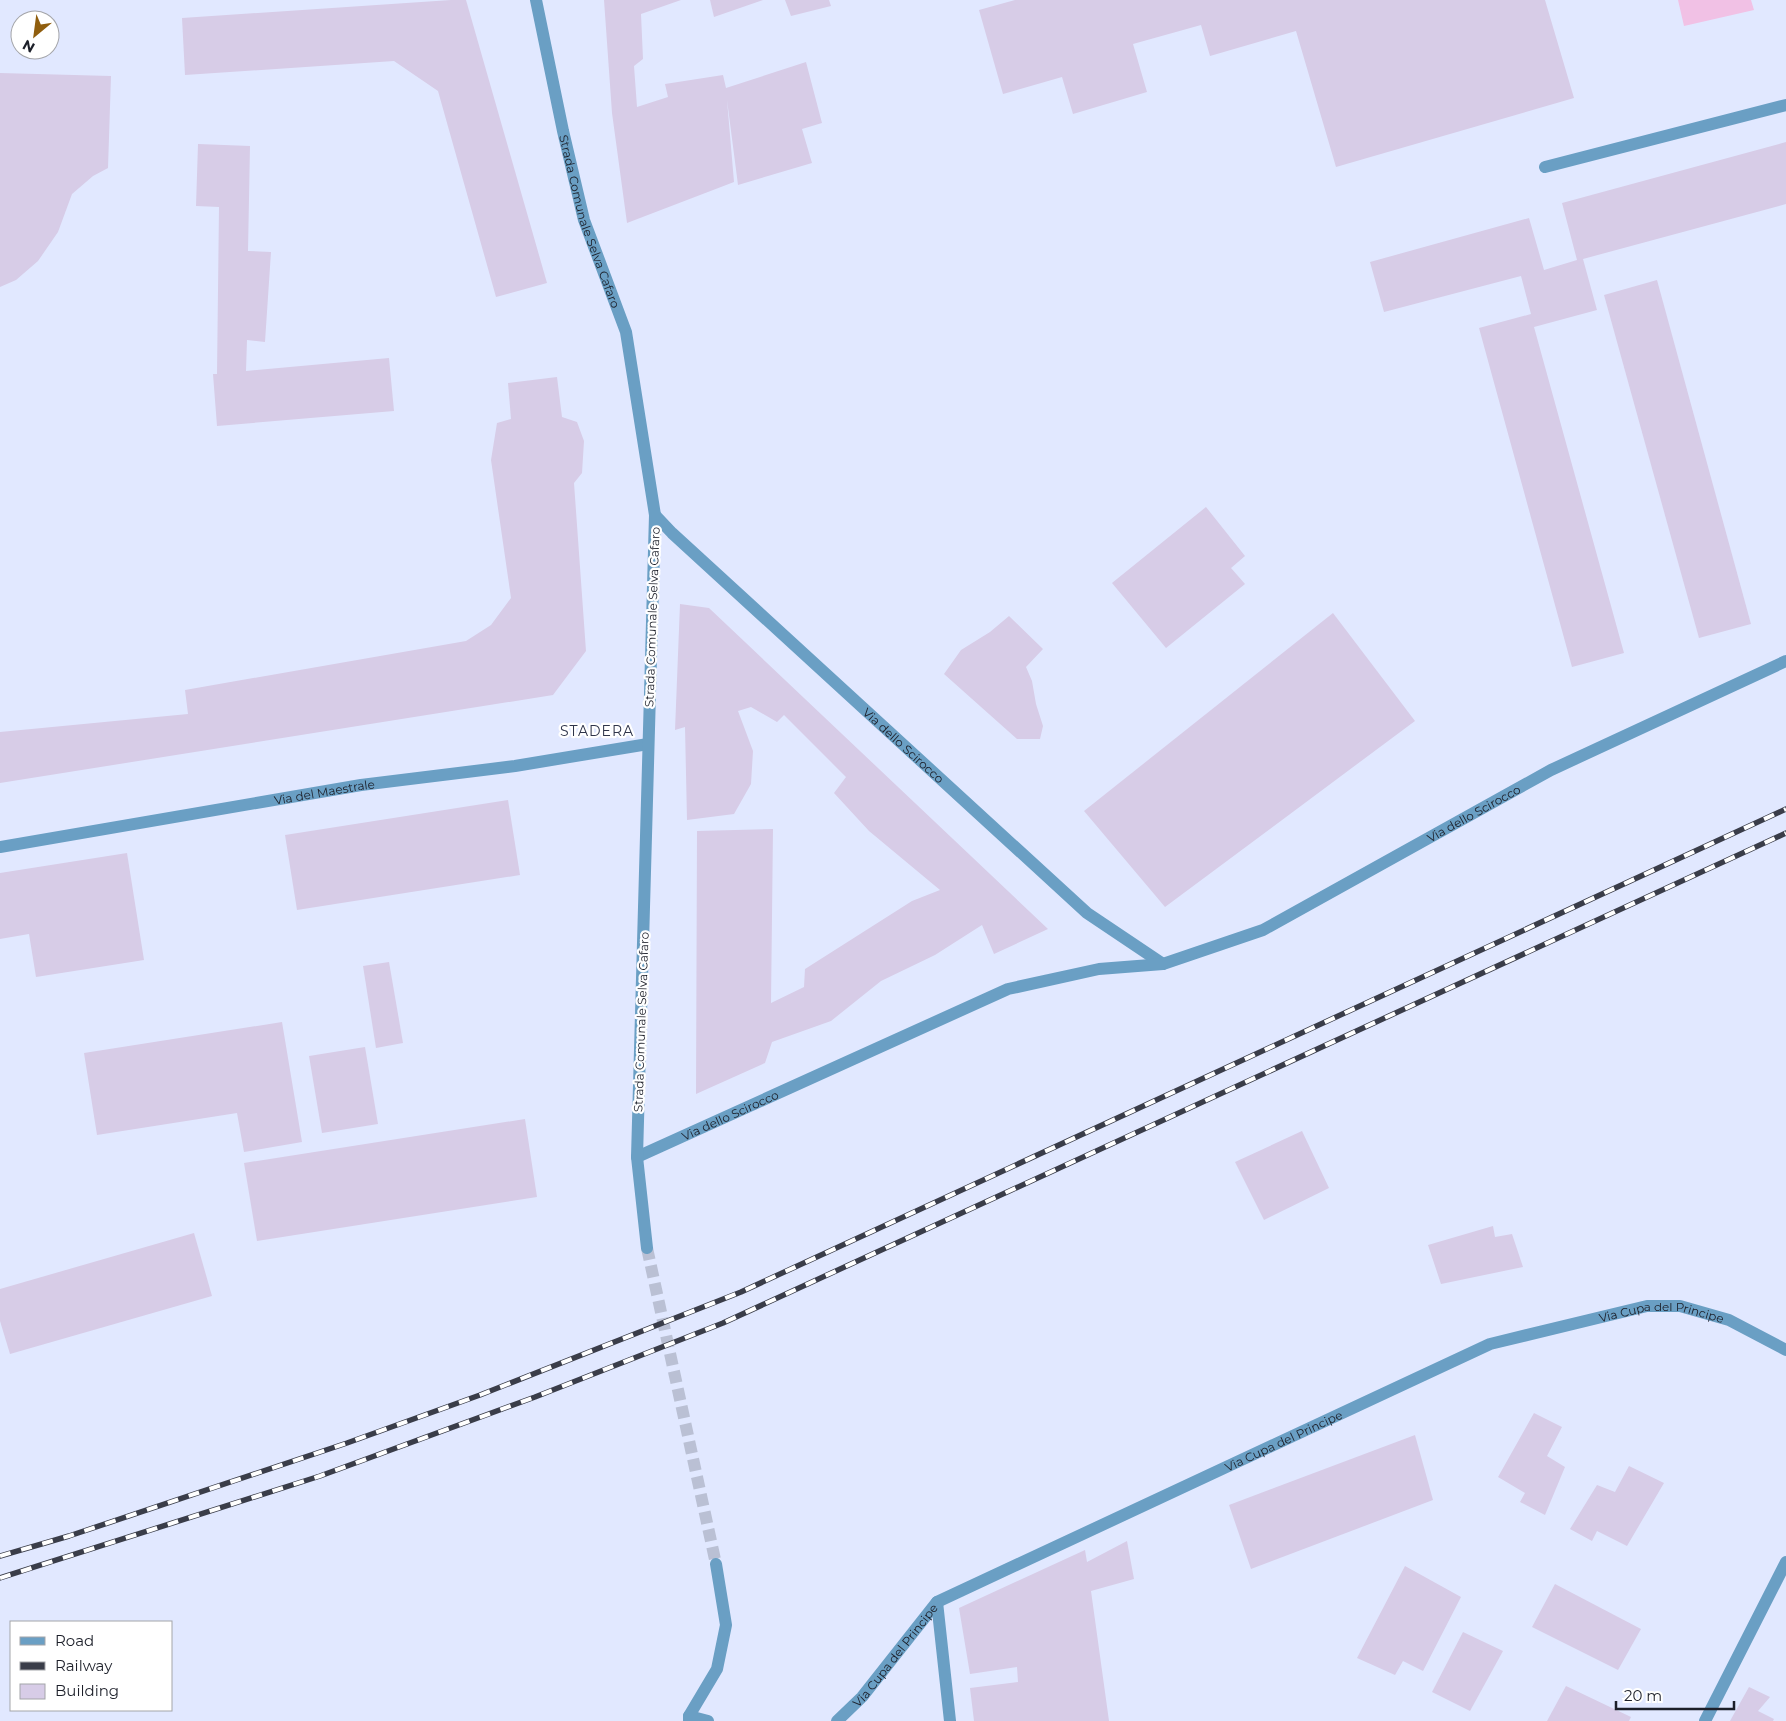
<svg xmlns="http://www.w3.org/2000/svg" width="1786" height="1721" font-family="Montserrat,sans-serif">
  <rect width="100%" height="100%" fill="#e1e8ff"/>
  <!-- green -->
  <path fill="#f1c1e5" d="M1678 0H1751L1754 10 1684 26Z"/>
  <!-- building -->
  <g fill="#d7cce7">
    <path d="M451 0H466L547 283 496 297 438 91 394 61 185 75 182 18Z"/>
    <path d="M604 0H681L641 14 643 59 634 66 637 107 668 97 665 84 723 75 726 88 806 62 822 123 802 129 812 163 738 185 727 100 734 182 627 223 612 113Z"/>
    <path d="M710 0H763L714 17Z"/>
    <path d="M785 0H829L831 6 791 16Z"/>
    <path d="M1015 0H1545L1574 98 1336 167 1296 31 1210 56 1201 25 1133 44 1147 92 1073 114 1062 77 1003 94 979 10Z"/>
    <path d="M0 73 111 76 108 168 93 176 72 194 58 232 38 261 16 280 0 287Z"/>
    <path d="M1786 142V204L1583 259 1597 310 1534 327 1624 653 1572 667 1479 328 1531 314 1521 276 1384 312 1370 262 1529 218 1544 270 1577 260 1562 203Z"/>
    <path d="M198 144 250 146 248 251 271 252 265 342 247 340 246 371 389 358 394 411 217 426 213 374H217L219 207 196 206Z"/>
    <path d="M1657 280 1751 624 1699 638 1604 295Z"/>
    <path d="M557 377 562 417 577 422 584 441 582 473 574 483 586 651 553 695 0 783V732L188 714 185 690 466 641 491 625 511 598 491 460 497 423 511 419 508 383Z"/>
    <path d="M1206 507 1245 556 1231 568 1245 584 1166 648 1112 583Z"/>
    <path d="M680 604 709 608 1048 929 994 954 982 925 935 955 881 981 831 1021 772 1042 765 1063 696 1094 697 831 773 829 771 1003 804 987 805 969 912 901 940 890 869 831 834 793 846 777 784 715 777 722 751 707 738 711 753 751 751 784 734 814 687 820 685 727 675 730Z"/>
    <path d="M1333 613 1415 721 1165 907 1084 811Z"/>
    <path d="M1009 616 1043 649 1026 667 1032 681 1036 704 1043 726 1040 739H1017L944 674 961 650 990 632Z"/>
    <path d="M508 800 520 875 297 910 285 835Z"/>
    <path d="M127 853 144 960 36 977 29 934 0 939V873Z"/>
    <path d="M389 962 403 1043 376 1048 363 966Z"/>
    <path d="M282 1022 302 1142 244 1152 237 1113 97 1135 84 1053Z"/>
    <path d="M365 1047 378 1124 322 1133 309 1056Z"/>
    <path d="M525 1119 537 1197 257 1241 244 1163Z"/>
    <path d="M1302 1131 1329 1188 1264 1220 1235 1162Z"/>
    <path d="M1493 1226 1495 1237 1512 1234 1523 1267 1441 1284 1428 1245Z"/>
    <path d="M194 1233 212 1296 10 1354 0 1321V1289Z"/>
    <path d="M1534 1413 1562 1427 1547 1456 1565 1467 1545 1515 1520 1502 1525 1493 1498 1477Z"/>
    <path d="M1415 1435 1433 1500 1251 1569 1229 1505Z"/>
    <path d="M1629 1466 1664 1483 1627 1546 1597 1531 1592 1541 1570 1529 1597 1485 1615 1492Z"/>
    <path d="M1127 1541 1134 1579 1091 1591 1109 1721H974L970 1688 1018 1682 1017 1667 970 1674 959 1608 1085 1550 1087 1562Z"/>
    <path d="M1405 1566 1461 1597 1423 1671 1403 1661 1395 1675 1357 1658Z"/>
    <path d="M1555 1584 1641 1629 1618 1670 1532 1627Z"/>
    <path d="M1463 1632 1503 1651 1470 1711 1432 1692Z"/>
    <path d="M1566 1686 1631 1717 1629 1721H1547Z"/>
    <path d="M1749 1687 1770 1697 1758 1711 1774 1719 1773 1721H1730Z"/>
  </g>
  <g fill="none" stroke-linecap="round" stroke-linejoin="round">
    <!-- tertiary-tunnel -->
    <path stroke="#bac0d4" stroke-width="12" stroke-dasharray="12 6" stroke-linecap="butt" d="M647 1248 716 1564"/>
    <!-- minor -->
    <g stroke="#6a9fc4" stroke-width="12">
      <path d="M1545 167 1786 105"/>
      <path id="s1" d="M655 515 672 533 1087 913 1163 964"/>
      <path id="s2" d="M0 847 361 785 515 766 648 744"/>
      <path id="s3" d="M637 1157 1008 989 1099 969 1163 964 1263 930 1551 770 1786 661"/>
      <path d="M937 1602 950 1721"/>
      <path d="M689 1716 708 1721"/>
      <path id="s4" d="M837 1721 862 1697 937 1602 1490 1344 1647 1306H1680L1729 1320 1786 1350"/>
      <path d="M1705 1721 1786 1562"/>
    </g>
    <!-- tertiary -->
    <g stroke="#6a9fc4" stroke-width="12">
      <path id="s5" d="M536 0 563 131 584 220 626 332 655 515 637 1157 647 1248"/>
      <path d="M689 1721V1716L717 1669 726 1625 716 1564"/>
    </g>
    <defs>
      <g id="rail">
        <path d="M0 1556 69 1536 347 1443 480 1395 741 1292 1786 809"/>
        <path d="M0 1578 320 1476 535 1397 723 1323 1786 833"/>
      </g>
    </defs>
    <!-- rail casing -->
    <use href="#rail" stroke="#3a3d49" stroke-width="5.5"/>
    <!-- rail -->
    <use href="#rail" stroke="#fff" stroke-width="4" stroke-dasharray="11" stroke-linecap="butt"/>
  </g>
  <g text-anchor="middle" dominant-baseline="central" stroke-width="4.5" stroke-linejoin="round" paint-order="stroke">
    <!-- street labels -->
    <g font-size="12" fill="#1c1f29" stroke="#fff">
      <text stroke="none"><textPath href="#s5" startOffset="228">Strada Comunale Selva Cafaro</textPath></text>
      <text transform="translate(652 617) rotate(-88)">Strada Comunale Selva Cafaro</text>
      <text stroke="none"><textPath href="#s1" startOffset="339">Via dello Scirocco</textPath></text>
      <text stroke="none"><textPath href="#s2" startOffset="329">Via del Maestrale</textPath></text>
      <text stroke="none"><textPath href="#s3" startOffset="911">Via dello Scirocco</textPath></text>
      <text transform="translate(641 1022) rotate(-88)">Strada Comunale Selva Cafaro</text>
      <text stroke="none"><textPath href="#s3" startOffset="102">Via dello Scirocco</textPath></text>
      <text stroke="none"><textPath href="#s4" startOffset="942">Via Cupa del Principe</textPath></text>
      <text stroke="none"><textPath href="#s4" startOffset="538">Via Cupa del Principe</textPath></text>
      <text stroke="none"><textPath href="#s4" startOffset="88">Via Cupa del Principe</textPath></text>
    </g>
    <!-- neighbourhood labels -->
    <g font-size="14" letter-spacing="1" fill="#2e344a" stroke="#fff">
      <text x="597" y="731">STADERA</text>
    </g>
  </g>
  <!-- legend -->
  <rect x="10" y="1621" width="162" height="90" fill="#ffffff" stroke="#a4a5a9"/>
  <rect x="20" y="1637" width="25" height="8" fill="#6a9fc4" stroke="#a4a5a9"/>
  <text x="55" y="1646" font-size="15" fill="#1c1f29">Road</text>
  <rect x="20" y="1662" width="25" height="8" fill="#3a3d49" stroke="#a4a5a9"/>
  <text x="55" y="1671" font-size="15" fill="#1c1f29">Railway</text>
  <rect x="20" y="1684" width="25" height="15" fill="#d7cce7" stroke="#a4a5a9"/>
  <text x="55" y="1696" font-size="15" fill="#1c1f29">Building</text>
  <!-- north arrow -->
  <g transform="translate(35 35) rotate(209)"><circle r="24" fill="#ffffff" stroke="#a4a5a9"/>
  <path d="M0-4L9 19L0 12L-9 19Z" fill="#905e0e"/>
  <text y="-8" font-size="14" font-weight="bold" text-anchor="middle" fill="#1c1f29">N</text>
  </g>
  <!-- scale -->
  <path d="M1616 1701v8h118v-8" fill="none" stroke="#1c1f29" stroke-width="2.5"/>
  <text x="1624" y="1701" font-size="15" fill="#1c1f29" stroke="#ffffff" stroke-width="4" paint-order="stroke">20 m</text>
</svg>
